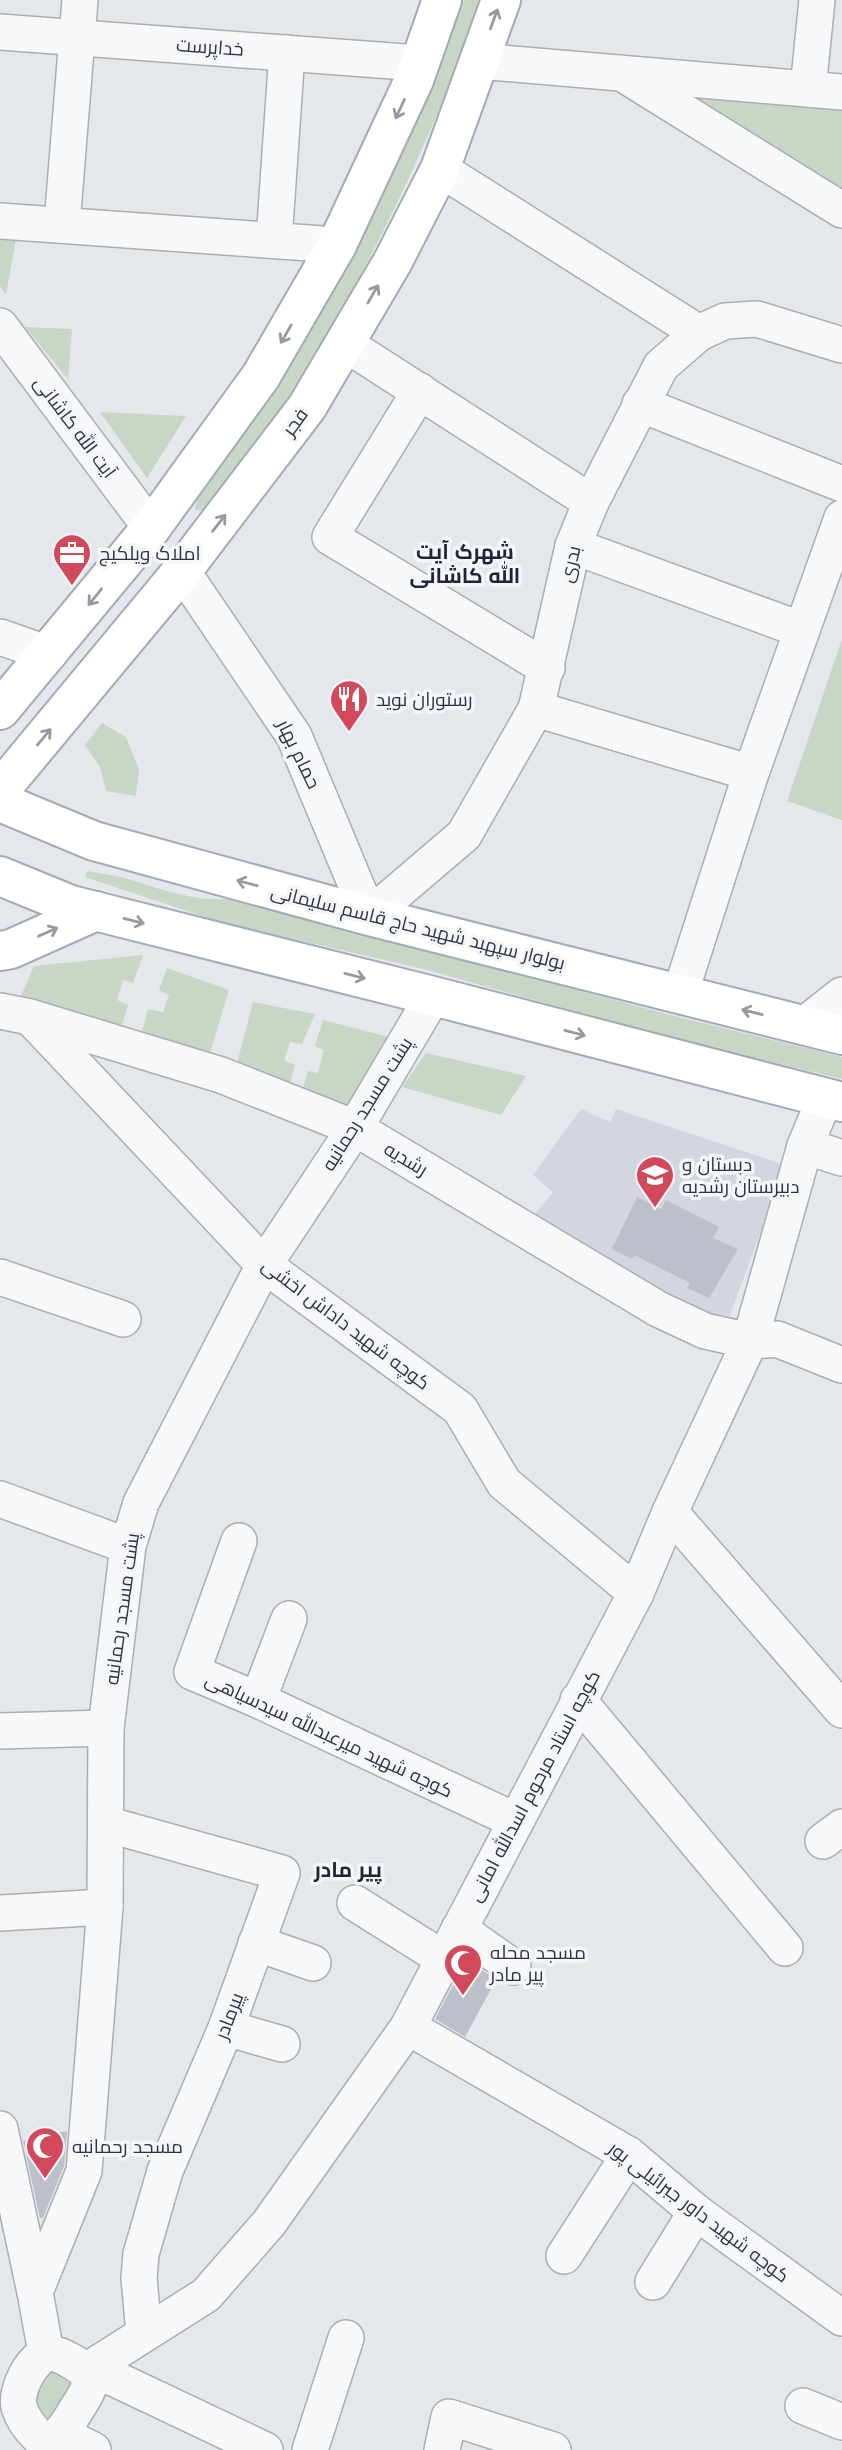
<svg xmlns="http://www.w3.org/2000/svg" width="842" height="2450" font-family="Arial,Cairo,sans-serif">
  <rect width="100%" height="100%" fill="#e4e7ec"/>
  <!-- built -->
  <path fill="#d2d6de" d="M581 1109 610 1122 616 1109 779 1163 783 1173 728 1320 718 1326 526 1225 553 1192 533 1175Z"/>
  <!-- green -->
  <g fill="#c9d6c5">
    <path d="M461 0H482C434 132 374 263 298 382 272 424 241 464 213 504L202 511 195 509 197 497 435 76Z"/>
    <path d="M669 94 842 106V200Z"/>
    <path d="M0 238 16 239 6 295 0 286Z"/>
    <path d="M25 327 72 329 68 379Z"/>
    <path d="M100 412 186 416 147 478Z"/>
    <path d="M842 639V820L787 801Z"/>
    <path d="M102 723 126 737 139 770 136 796 106 791 100 767 85 745Z"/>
    <path d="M87 871C99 873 112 875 124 878 162 889 197 904 236 898L674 1016 842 1057V1079L637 1029 427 970 217 921 85 877Z"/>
    <path d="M143 955 133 983 123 980 117 1000 128 1005 121 1028 21 996 34 966Z"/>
    <path d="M167 968 229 990 209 1057 142 1031 148 1009 163 1012 169 995 159 990Z"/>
    <path d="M253 1002 315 1014 302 1044 290 1042 284 1061 295 1065 289 1087 236 1067Z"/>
    <path d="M323 1020 389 1037 342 1116 302 1092 308 1071 318 1073 324 1050 315 1046Z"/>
    <path d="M426 1053 526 1076 501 1115 402 1087Z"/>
    <path d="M46 2366 75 2379 49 2424 43 2423 36 2403Z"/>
  </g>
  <!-- building -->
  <g fill="#bbc0ca">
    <path d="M637 1197 661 1209 666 1200 719 1227 713 1238 738 1249 709 1298 687 1288 690 1283 634 1255 632 1259 612 1249Z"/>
    <path d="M467 1959 496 1980 465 2037 435 2019Z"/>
    <path d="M67 2131 64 2166 43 2218H40L23 2141Z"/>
  </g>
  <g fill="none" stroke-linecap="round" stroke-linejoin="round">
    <defs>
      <g id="minor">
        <path d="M0 32 419 63"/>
        <path d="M479 61 842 92"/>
        <path d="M628 77 842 210"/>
        <path d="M808 89 817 0"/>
        <path d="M440 169 699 333"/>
        <path d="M0 221 337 245"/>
        <path d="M62 224 80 0"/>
        <path d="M274 240 287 53"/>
        <path d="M0 326 151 528"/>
        <path d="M344 343 591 502"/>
        <path d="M420 391 330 537 547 668"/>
        <path d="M640 404 842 484"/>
        <path d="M573 546 802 630"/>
        <path d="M182 571 294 736 369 916 464 835 536 709 573 546 591 502 661 366 699 333 725 321 757 319 842 345"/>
        <path d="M0 637 49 654"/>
        <path d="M536 709 751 773"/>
        <path d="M680 994 751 773 842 518"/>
        <path d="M0 1011 30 1017 221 1075 355 1128 658 1309 705 1331 750 1341 777 1339 842 1365"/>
        <path d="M31 1018 264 1265 460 1409 504 1483 636 1593"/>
        <path d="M804 1025 842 995"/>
        <path d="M805 1146 842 1158"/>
        <path d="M0 1277 123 1319"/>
        <path d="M0 1499 128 1546"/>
        <path d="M670 1512 842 1710"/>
        <path d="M239 1541 192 1672 258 1700 516 1821"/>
        <path d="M258 1700 289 1619"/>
        <path d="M578 1700 785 1948"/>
        <path d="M0 1731 106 1728"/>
        <path d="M106 1824 282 1873 226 2028 165 2171 141 2254 139 2278 144 2334"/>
        <path d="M823 1841 842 1827"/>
        <path d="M355 1903 444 1959"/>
        <path d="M0 1913 105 1907"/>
        <path d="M459 1929 513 1967"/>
        <path d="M256 1943 313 1963"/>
        <path d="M408 2027 629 2155 696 2212 842 2318"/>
        <path d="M226 2028 282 2044"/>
        <path d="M0 2129 35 2292 46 2353"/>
        <path d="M564 2256 629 2155"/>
        <path d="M653 2282 696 2212"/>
        <path d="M35 2292 84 2171 105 1907 106 1728 128 1546 141 1503 264 1265 355 1128 433 996"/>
        <path d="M50 2353C58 2354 64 2357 71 2361 98 2376 91 2387 76 2410 69 2422 63 2432 52 2441L42 2440C32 2431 23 2420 19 2407 15 2390 32 2356 50 2353Z"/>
        <path d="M86 2371 206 2295 269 2223 408 2027 636 1593 670 1512 750 1341 805 1146 825 1098"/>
        <path d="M90 2379 109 2376 265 2450"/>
        <path d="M803 2406 842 2422"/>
        <path d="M61 2434 93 2450"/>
        <path d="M310 2450 346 2338"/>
        <path d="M442 2450 449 2417 553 2450"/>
      </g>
      <g id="major">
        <path d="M0 710 151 528 261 376 337 245 414 80 442 0"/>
        <path d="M0 790 182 571 307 407 393 261 440 169 501 0"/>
        <path d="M0 802 94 841 369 916 842 1035"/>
        <path d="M0 876 71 905 433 996 842 1102"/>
        <path d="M0 951 11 949 96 911"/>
      </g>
    </defs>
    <!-- minor casing -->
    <use href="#minor" stroke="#a9aeb7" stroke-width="38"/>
    <!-- major casing -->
    <use href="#major" stroke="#a3abb8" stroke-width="42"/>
    <!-- minor -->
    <use href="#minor" stroke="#f7f8fa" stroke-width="35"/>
    <!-- major -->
    <use href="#major" stroke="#fff" stroke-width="38"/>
  </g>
  <!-- one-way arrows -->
  <defs><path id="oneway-shaft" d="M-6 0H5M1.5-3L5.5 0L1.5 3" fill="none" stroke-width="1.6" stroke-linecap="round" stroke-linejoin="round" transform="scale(1.75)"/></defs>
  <g stroke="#959aa2">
    <use href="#oneway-shaft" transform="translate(494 19) rotate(-70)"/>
    <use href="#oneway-shaft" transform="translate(400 109) rotate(115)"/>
    <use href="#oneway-shaft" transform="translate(373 294) rotate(-60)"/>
    <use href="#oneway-shaft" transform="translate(286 334) rotate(120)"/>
    <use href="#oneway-shaft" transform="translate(219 523) rotate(-52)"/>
    <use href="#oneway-shaft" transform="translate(95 597) rotate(129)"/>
    <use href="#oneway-shaft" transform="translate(44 737) rotate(-50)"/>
    <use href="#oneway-shaft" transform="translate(247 883) rotate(-165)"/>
    <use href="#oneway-shaft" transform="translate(134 921) rotate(14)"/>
    <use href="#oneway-shaft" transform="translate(48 932) rotate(-24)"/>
    <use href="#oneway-shaft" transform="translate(355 976) rotate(14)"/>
    <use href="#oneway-shaft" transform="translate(752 1012) rotate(-166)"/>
    <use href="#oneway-shaft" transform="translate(575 1033) rotate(15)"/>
  </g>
  <!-- icons -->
  <defs>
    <symbol id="office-pin" viewBox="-11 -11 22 30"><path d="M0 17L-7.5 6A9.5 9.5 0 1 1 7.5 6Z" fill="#d1495b" stroke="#f4f6f9"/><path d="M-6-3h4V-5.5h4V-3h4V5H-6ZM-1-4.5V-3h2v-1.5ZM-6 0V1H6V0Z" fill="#fff"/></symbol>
    <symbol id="restaurant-pin" viewBox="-11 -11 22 30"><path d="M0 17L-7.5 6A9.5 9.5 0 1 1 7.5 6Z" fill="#d1495b" stroke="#f4f6f9"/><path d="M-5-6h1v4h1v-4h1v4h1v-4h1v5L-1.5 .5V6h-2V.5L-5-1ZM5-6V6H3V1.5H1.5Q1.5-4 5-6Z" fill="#fff"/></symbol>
    <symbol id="school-pin" viewBox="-11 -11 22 30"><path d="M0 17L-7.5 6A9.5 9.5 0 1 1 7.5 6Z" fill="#d1495b" stroke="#f4f6f9"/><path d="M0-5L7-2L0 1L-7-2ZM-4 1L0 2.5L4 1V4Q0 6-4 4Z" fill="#fff"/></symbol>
    <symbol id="mosque-pin" viewBox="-11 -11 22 30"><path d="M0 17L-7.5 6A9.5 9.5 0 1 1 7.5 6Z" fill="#d1495b" stroke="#f4f6f9"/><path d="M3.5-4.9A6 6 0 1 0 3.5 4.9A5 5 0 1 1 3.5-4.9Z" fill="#fff"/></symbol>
  </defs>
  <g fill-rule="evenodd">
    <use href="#office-pin" x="50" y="531" width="44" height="60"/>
    <use href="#restaurant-pin" x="327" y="677" width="44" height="60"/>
    <use href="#school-pin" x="633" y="1153" width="44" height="60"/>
    <use href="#mosque-pin" x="441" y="1941" width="44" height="60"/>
    <use href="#mosque-pin" x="23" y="2124" width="44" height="60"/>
  </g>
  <g text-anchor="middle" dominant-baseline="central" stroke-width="7" stroke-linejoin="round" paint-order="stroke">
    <!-- street labels -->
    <g font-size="19" fill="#2b3445" stroke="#f4f6f9">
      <text transform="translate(210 47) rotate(4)">خداپرست</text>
      <text transform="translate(295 422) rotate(-54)">فجر</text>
      <text transform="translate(75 427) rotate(53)">آیت الله کاشانی</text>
      <text transform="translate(570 564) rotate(-76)">بدری</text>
      <text transform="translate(299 754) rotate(64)">حمام بهار</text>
      <text transform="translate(418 927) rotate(14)">بولوار سپهبد شهید حاج قاسم سلیمانی</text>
      <text transform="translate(367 1104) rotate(-58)">پشت مسجد رحمانیه</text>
      <text transform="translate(406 1159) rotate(31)">رشدیه</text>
      <text transform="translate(346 1324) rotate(37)">کوچه شهید داداش اخشی</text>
      <text transform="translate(122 1609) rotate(-82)">پشت مسجد رحمانیه</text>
      <text transform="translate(329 1735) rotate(25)">کوچه شهید میرعبدالله سیدسیاهی</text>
      <text transform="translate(534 1786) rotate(-62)">کوچه استاد مرحوم اسدالله امانی</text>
      <text transform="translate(229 2016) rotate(-69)">پیرمادر</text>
      <text transform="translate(699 2212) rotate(37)">کوچه شهید داور جبرائیلی پور</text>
    </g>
    <!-- poi labels -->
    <g font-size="19" fill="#2b3445" stroke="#f4f6f9" text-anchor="start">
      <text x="99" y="553">املاک ویلکیج</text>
      <text x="376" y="699">رستوران نوید</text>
      <text x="682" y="1164">دبستان و<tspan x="682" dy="22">دبیرستان رشدیه</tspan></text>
      <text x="490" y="1952">مسجد محله<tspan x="490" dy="22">پیر مادر</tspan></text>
      <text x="72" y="2146">مسجد رحمانیه</text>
    </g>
    <!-- neighbourhood labels -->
    <g font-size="21" font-weight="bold" fill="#1d2536" stroke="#f4f6f9">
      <text x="465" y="551">شهرک آیت<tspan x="465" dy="24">الله کاشانی</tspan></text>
      <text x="348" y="1869">پیر مادر</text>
    </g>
  </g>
</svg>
